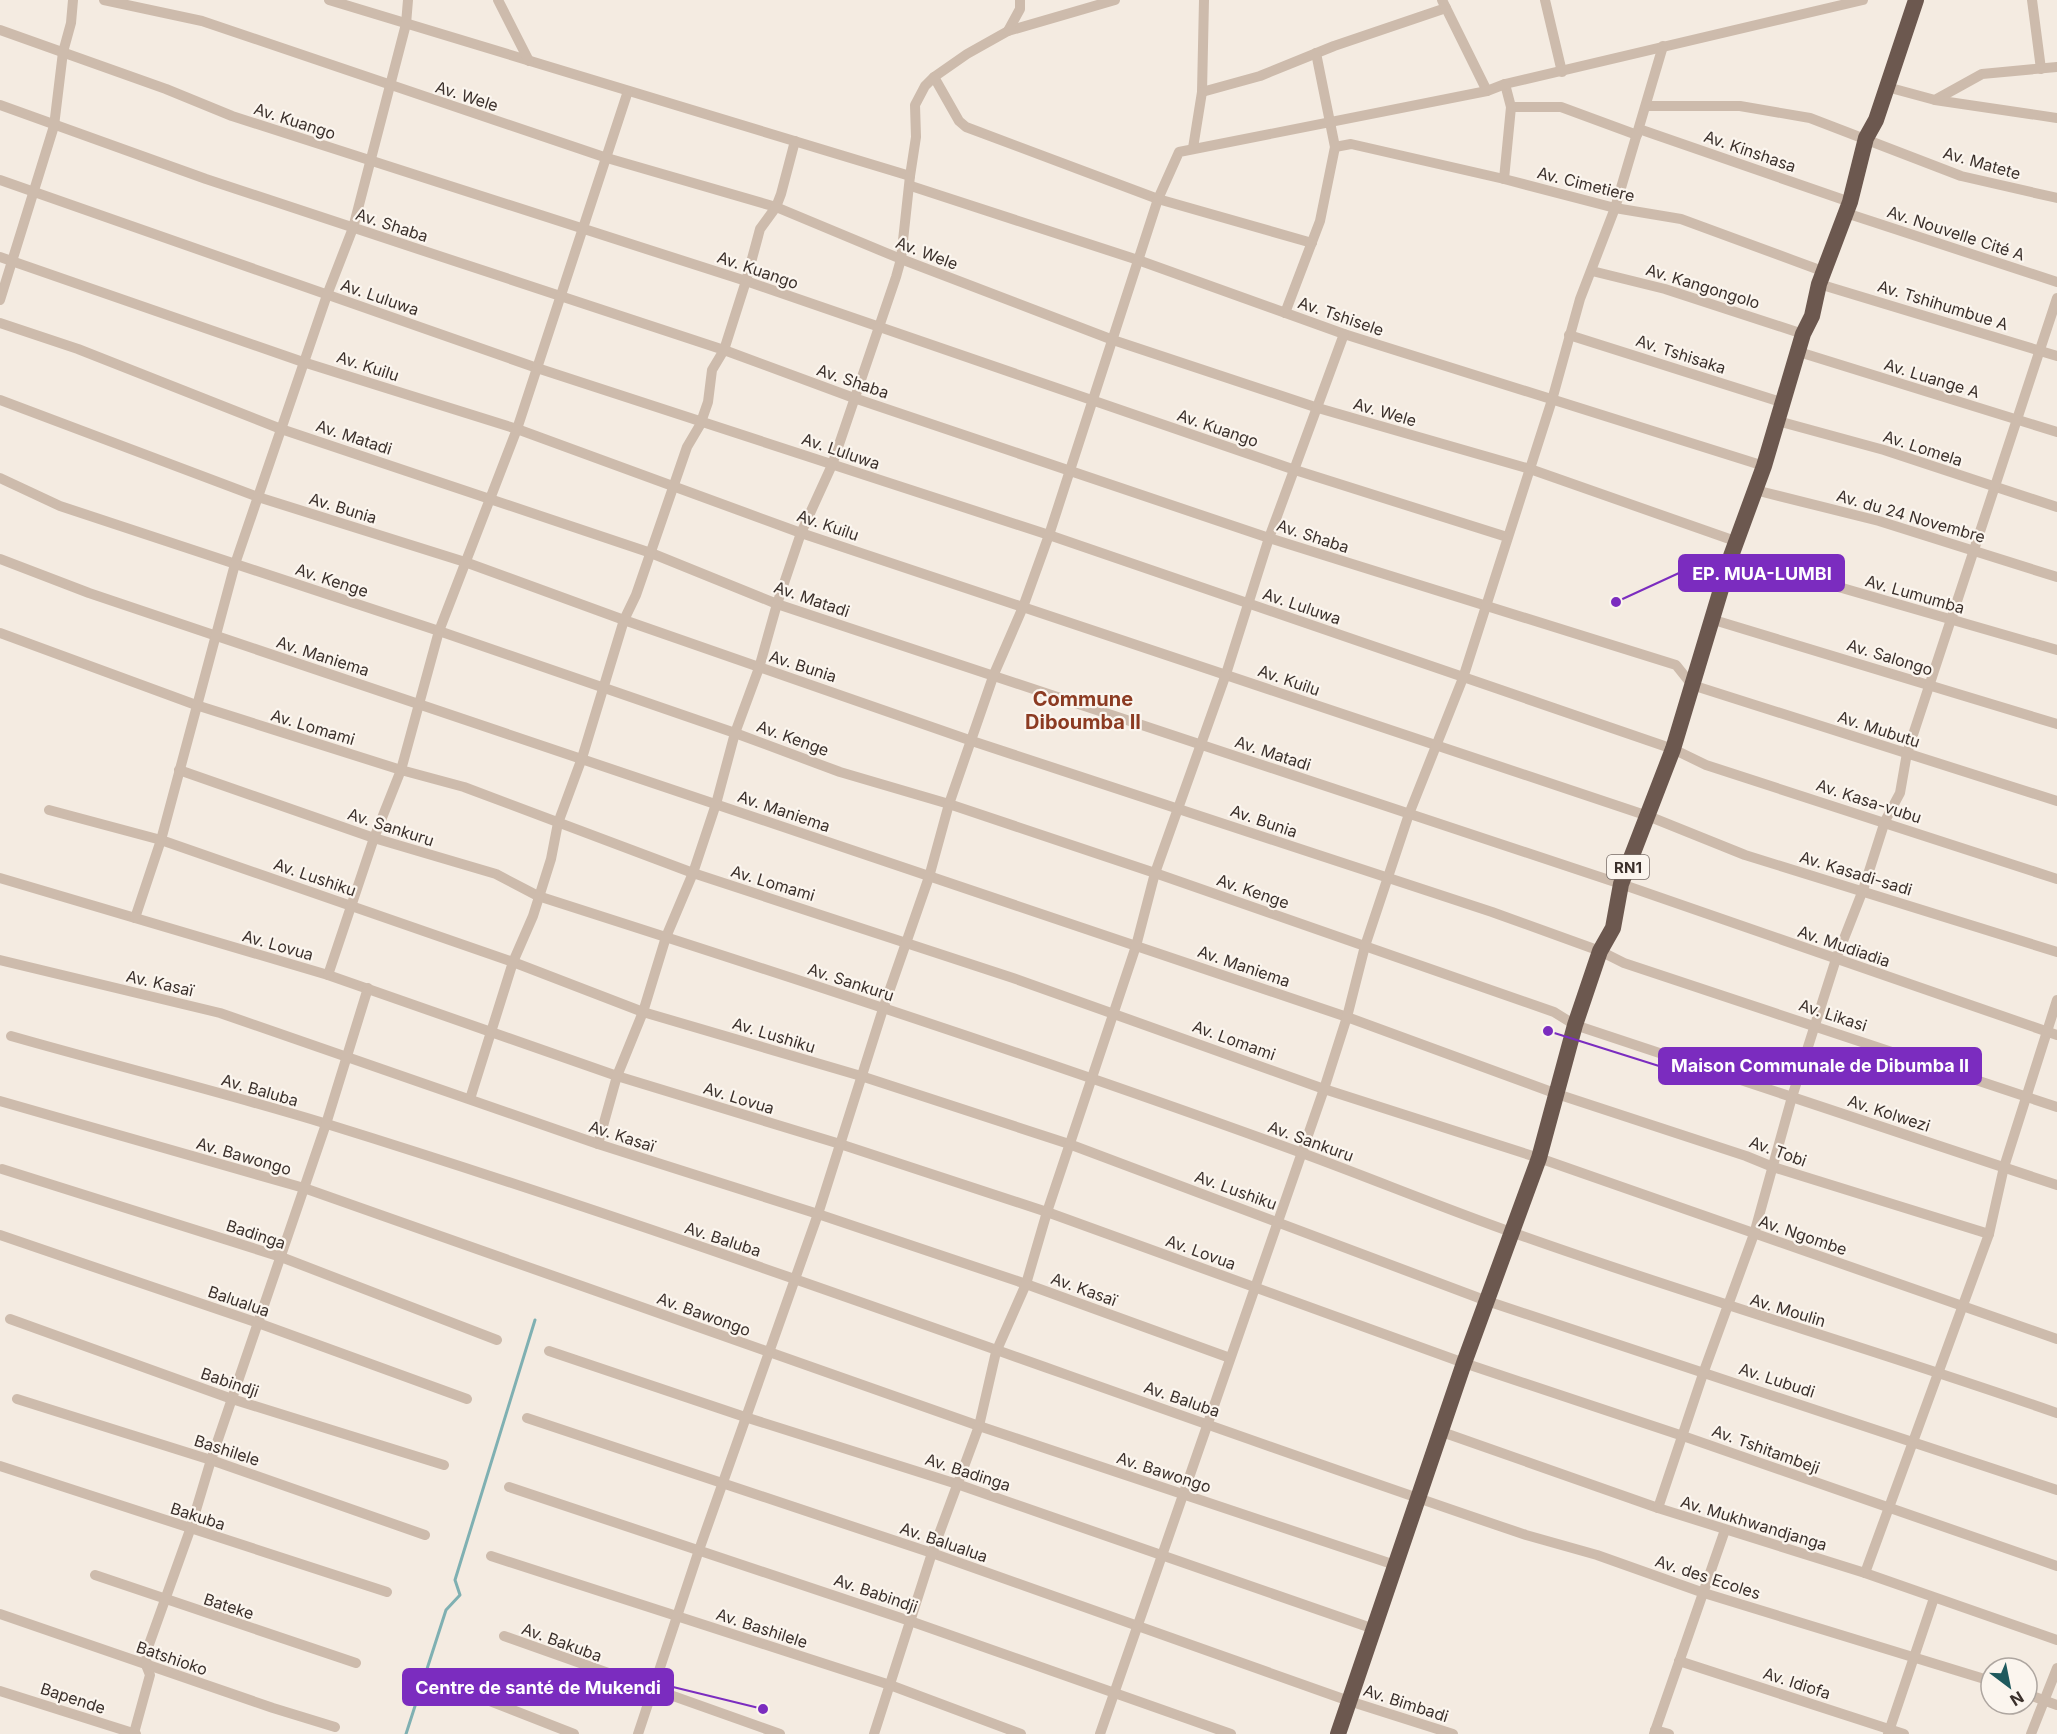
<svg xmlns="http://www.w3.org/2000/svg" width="2057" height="1734" font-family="Inter,sans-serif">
  <rect width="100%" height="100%" fill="#f4ebe1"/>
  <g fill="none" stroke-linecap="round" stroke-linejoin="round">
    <!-- stream -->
    <path stroke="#7fb0b2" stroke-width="3" d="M406 1734 446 1610 460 1595 455 1580 535 1320"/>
    <!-- minor -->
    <g stroke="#cdbbac" stroke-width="10">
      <path d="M104 0 202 21 607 158 776 207 901 259 1113 340 1318 408 1530 469 1738 542"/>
      <path d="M329 0 910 176 916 137 915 105 925 86 934 77 967 54 1008 31 1115 0"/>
      <path d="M498 0 529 61"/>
      <path d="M1204 0 1202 92 1260 76 1334 46 1446 8"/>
      <path d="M1442 0 1487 91"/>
      <path d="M1545 0 1562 72"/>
      <path d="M2032 0 2041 69"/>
      <path d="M0 30 166 89 232 116 746 281 1295 470 1507 537"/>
      <path d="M1008 31 1020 9V0"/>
      <path d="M934 77 959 121 966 127 1158 199 1312 243"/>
      <path d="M1887 87 1935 100 1982 74 2057 67"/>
      <path d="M1935 100 2057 118"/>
      <path d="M0 105 206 179 724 350 854 398 1269 538 1676 665 1692 685 2057 801"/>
      <path d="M1647 106H1740L1810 118 1961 176 2057 198"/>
      <path d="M1511 107H1561L1637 135"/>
      <path d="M1639 129 1850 202"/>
      <path d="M1335 147 1351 144 1504 179 1615 208 1681 219 1825 272"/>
      <path d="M1193 148 1202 92"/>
      <path d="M1504 179 1511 107 1505 84"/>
      <path d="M0 180 537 368 1049 535 1673 749 1706 765 2057 879"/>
      <path d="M911 186 1138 260 1344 334 1764 466"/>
      <path d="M1846 213 2057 282"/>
      <path d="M0 257 303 362 517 429 801 533 1648 816 1745 855 2057 952"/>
      <path d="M1592 271 1665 289 1803 334"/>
      <path d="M1819 284 2057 356"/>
      <path d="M0 300 54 126 63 52 71 23 73 0"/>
      <path d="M1285 313 1320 221 1335 147 1316 53"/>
      <path d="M0 323 78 349 281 429 651 553 777 604 1621 884 2057 1035"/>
      <path d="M1569 335 1784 403"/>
      <path d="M1799 352 2057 432"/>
      <path d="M0 400 258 497 465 562 624 620 972 741 1492 912 1600 951 1624 963 2057 1107"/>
      <path d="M1778 421 1884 450 2057 507"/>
      <path d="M0 478 60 506 439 631 735 733 840 772 949 804 1155 873 1554 1012 1575 1025 2057 1185"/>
      <path d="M1755 490 1879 521 2057 577"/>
      <path d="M1731 556 2057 650"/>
      <path d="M0 559 89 593 1347 1017 1557 1094 1746 1156 1773 1167 1989 1234"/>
      <path d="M1714 620 2057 724"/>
      <path d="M0 633 196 705 401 770 464 787 693 873 1013 978 1324 1089 1539 1158 2057 1339"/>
      <path d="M179 770 374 838 496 874 538 896C794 978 1050 1061 1302 1153 1373 1179 1443 1208 1514 1233 1693 1297 1877 1350 2057 1413"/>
      <path d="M49 810 161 840 513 962 643 1012 861 1076 1069 1144 1487 1301 2057 1490"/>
      <path d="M0 878 328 975 617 1076 840 1144 1047 1212 1464 1363 1683 1436 2057 1566"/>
      <path d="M135 918 161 840 235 564 327 295 353 228 406 24 408 0"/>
      <path d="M0 960 220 1013 598 1144 818 1214 1026 1284 1230 1358"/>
      <path d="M328 975 374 838 401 770 439 631 517 429 628 91"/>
      <path d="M11 1036C116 1066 223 1092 327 1124 731 1249 1126 1400 1526 1535L1597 1555 1704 1593 1991 1681"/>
      <path d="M470 1099 513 962 533 916 551 859 558 823 582 758 624 620 636 595 687 447 700 425 708 402 712 370 724 350 746 281 760 229 776 207 781 194 795 141"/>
      <path d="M0 1101 304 1188 979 1426 1395 1565"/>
      <path d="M598 1144 617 1076 643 1012 666 937 693 873 716 804 735 733 759 668 777 604 801 533 832 465 896 277 901 259 910 176"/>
      <path d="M2 1169 281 1257 497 1340"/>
      <path d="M0 1235 258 1323 467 1399"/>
      <path d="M10 1319 232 1399 444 1465"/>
      <path d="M549 1351 745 1417 957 1484 1374 1629"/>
      <path d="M17 1399 211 1460 425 1535"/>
      <path d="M527 1418 932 1553 1349 1701 1453 1734"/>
      <path d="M1442 1432 1658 1508 1865 1573 2057 1640"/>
      <path d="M0 1466 387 1592"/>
      <path d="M509 1487 910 1621 1231 1734"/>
      <path d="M1658 1508 1704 1371 1754 1234 1792 1097 1836 959 1863 890 1885 821 1900 793 1907 753 2057 298"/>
      <path d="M491 1556 890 1685 1021 1734"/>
      <path d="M1865 1573 1989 1234 2004 1167 2057 1000"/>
      <path d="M95 1575 356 1663"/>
      <path d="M0 1614 273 1708 335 1727"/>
      <path d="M504 1636 780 1734"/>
      <path d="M1679 1661 1904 1734"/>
      <path d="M0 1691 136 1734"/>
      <path d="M472 1694 574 1734"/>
      <path d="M2027 1694 2057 1705"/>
      <path d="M1655 1730 1669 1734"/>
      <path d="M134 1733 150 1675 146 1665 147 1650 190 1530 211 1460 326 1124 368 988"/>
      <path d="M638 1734 699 1550 818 1214 883 1009 929 877 949 804 994 674 1023 607 1049 535 1158 199 1179 152 1487 91 1505 84 1863 0"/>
      <path d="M874 1734 932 1553 979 1426 996 1352 1026 1284 1047 1212 1136 946 1155 873 1226 674 1269 538 1344 334"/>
      <path d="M1100 1734 1324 1089 1347 1017 1365 946 1409 814 1463 678 1552 400 1580 299 1615 208 1663 46"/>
      <path d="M1654 1734 1725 1530"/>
      <path d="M1888 1734 1934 1598"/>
      <path d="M2031 1734 2057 1668"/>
    </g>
    <!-- trunk -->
    <path stroke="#6c584f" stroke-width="16" d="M1338 1734 1464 1363 1539 1158 1575 1025 1600 951 1613 928 1621 884 1673 749 1731 556 1764 466 1803 334 1812 316 1819 284 1850 202 1866 138 1876 120 1916 0"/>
  </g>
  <g text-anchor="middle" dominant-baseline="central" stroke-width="4.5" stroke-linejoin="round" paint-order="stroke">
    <!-- shield labels -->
    <rect fill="#fbf5ee" stroke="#756b66" stroke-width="1.5" x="1607" y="855" width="42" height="24" rx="4.5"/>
    <g font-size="15" font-weight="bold" fill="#3b302b">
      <text x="1628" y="867">RN1</text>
    </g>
    <!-- street labels -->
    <g font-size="16" fill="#3b302b" stroke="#fbf5ee">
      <text transform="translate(467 96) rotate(18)">Av. Wele</text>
      <text transform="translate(295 121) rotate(18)">Av. Kuango</text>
      <text transform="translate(1750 151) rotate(19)">Av. Kinshasa</text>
      <text transform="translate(1982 163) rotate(16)">Av. Matete</text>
      <text transform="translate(1586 184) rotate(14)">Av. Cimetiere</text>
      <text transform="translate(392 225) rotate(18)">Av. Shaba</text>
      <text transform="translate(1956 233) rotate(18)">Av. Nouvelle Cité A</text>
      <text transform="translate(927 253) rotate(21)">Av. Wele</text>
      <text transform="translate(758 270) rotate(19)">Av. Kuango</text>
      <text transform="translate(1703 286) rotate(17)">Av. Kangongolo</text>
      <text transform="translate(380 297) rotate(19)">Av. Luluwa</text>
      <text transform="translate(1943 305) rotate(17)">Av. Tshihumbue A</text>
      <text transform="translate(1341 316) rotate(19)">Av. Tshisele</text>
      <text transform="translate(1681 354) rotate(18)">Av. Tshisaka</text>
      <text transform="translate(368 366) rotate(18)">Av. Kuilu</text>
      <text transform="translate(1932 378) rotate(17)">Av. Luange A</text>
      <text transform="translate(853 381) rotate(19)">Av. Shaba</text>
      <text transform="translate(1385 412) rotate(16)">Av. Wele</text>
      <text transform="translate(1218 428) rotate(19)">Av. Kuango</text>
      <text transform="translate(354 437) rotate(18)">Av. Matadi</text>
      <text transform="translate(1923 448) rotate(18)">Av. Lomela</text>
      <text transform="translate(841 451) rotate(19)">Av. Luluwa</text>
      <text transform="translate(343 508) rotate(17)">Av. Bunia</text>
      <text transform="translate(1911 516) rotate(16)">Av. du 24 Novembre</text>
      <text transform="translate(828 525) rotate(19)">Av. Kuilu</text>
      <text transform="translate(1313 536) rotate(18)">Av. Shaba</text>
      <text transform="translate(332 580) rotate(18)">Av. Kenge</text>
      <text transform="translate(1915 594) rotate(16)">Av. Lumumba</text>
      <text transform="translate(812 599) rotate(19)">Av. Matadi</text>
      <text transform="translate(1302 606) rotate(19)">Av. Luluwa</text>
      <text transform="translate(323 656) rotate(18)">Av. Maniema</text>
      <text transform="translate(1890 657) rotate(17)">Av. Salongo</text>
      <text transform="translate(803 666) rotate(18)">Av. Bunia</text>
      <text transform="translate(1289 680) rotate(19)">Av. Kuilu</text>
      <text transform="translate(313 727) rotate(17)">Av. Lomami</text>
      <text transform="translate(1879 729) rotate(18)">Av. Mubutu</text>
      <text transform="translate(793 738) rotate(20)">Av. Kenge</text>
      <text transform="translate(1273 753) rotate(18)">Av. Matadi</text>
      <text transform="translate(1869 801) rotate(18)">Av. Kasa-vubu</text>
      <text transform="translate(784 811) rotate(19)">Av. Maniema</text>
      <text transform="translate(1264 821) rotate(19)">Av. Bunia</text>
      <text transform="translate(391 827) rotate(18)">Av. Sankuru</text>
      <text transform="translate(1856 873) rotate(17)">Av. Kasadi-sadi</text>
      <text transform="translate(315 877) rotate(19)">Av. Lushiku</text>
      <text transform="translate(773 883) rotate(17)">Av. Lomami</text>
      <text transform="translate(1253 891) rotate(19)">Av. Kenge</text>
      <text transform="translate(278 945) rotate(16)">Av. Lovua</text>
      <text transform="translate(1844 946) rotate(19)">Av. Mudiadia</text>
      <text transform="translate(1244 966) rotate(19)">Av. Maniema</text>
      <text transform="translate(851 982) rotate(18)">Av. Sankuru</text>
      <text transform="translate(160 983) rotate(13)">Av. Kasaï</text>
      <text transform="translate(1833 1015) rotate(18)">Av. Likasi</text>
      <text transform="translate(774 1035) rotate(17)">Av. Lushiku</text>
      <text transform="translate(1234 1040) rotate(20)">Av. Lomami</text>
      <text transform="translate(260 1090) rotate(16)">Av. Baluba</text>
      <text transform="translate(739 1098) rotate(17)">Av. Lovua</text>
      <text transform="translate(1889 1113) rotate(18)">Av. Kolwezi</text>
      <text transform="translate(622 1136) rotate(18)">Av. Kasaï</text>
      <text transform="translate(1311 1141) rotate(20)">Av. Sankuru</text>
      <text transform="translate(1778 1151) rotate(20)">Av. Tobi</text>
      <text transform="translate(244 1156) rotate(16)">Av. Bawongo</text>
      <text transform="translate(1236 1190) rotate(20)">Av. Lushiku</text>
      <text transform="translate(256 1234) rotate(18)">Badinga</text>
      <text transform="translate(1803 1235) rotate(19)">Av. Ngombe</text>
      <text transform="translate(723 1239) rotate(18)">Av. Baluba</text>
      <text transform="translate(1201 1252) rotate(20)">Av. Lovua</text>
      <text transform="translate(1084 1289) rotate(20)">Av. Kasaï</text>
      <text transform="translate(239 1301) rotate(19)">Balualua</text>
      <text transform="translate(1788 1310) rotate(17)">Av. Moulin</text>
      <text transform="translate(704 1314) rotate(20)">Av. Bawongo</text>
      <text transform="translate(1777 1380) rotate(18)">Av. Lubudi</text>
      <text transform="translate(230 1382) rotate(19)">Babindji</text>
      <text transform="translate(1182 1399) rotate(19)">Av. Baluba</text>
      <text transform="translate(1766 1449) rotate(20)">Av. Tshitambeji</text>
      <text transform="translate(227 1450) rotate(18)">Bashilele</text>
      <text transform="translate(968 1472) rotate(18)">Av. Badinga</text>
      <text transform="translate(1164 1472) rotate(18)">Av. Bawongo</text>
      <text transform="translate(198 1516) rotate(18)">Bakuba</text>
      <text transform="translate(1754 1523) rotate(17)">Av. Mukhwandjanga</text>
      <text transform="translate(944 1542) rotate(19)">Av. Balualua</text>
      <text transform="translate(1708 1577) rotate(18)">Av. des Ecoles</text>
      <text transform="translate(876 1593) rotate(19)">Av. Babindji</text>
      <text transform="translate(229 1606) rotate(18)">Bateke</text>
      <text transform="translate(762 1628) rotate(18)">Av. Bashilele</text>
      <text transform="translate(562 1642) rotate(20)">Av. Bakuba</text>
      <text transform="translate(172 1658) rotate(19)">Batshioko</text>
      <text transform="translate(1797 1683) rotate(18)">Av. Idiofa</text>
      <text transform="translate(73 1698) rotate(18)">Bapende</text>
      <text transform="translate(1406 1703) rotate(18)">Av. Bimbadi</text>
    </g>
    <!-- quarter labels -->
    <g font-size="20" font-weight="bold" fill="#8c3b22" stroke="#fbf5ee">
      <text x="1083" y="699">Commune<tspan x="1083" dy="23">Diboumba II</tspan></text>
    </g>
  </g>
  <!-- callouts -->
  <path fill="none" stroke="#7b2cbf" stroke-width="2" d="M1616 602L1679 573M1548 1031L1659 1066M763 1709L673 1687"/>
  <g fill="#7b2cbf" stroke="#fbf5ee" stroke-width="2">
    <circle cx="1616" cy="602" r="6"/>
    <circle cx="1548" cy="1031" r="6"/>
    <circle cx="763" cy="1709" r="6"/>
  </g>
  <g fill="#7b2cbf" stroke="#7b2cbf" stroke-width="2">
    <rect x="1679" y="555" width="165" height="36" rx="6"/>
    <rect x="1659" y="1048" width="322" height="36" rx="6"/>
    <rect x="403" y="1669" width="270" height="36" rx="6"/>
  </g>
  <g font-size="18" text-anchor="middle" font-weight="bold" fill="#fff">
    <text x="1762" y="580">EP. MUA-LUMBI</text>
    <text x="1820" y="1072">Maison Communale de Dibumba II</text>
    <text x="538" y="1694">Centre de santé de Mukendi</text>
  </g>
  <!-- north arrow -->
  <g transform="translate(2009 1686) rotate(148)"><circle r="28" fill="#fbf5ee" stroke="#aea6a0" stroke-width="1.5"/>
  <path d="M0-4.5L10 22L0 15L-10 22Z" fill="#1f5a5e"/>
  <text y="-9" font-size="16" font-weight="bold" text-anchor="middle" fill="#3b302b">N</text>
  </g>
</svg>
